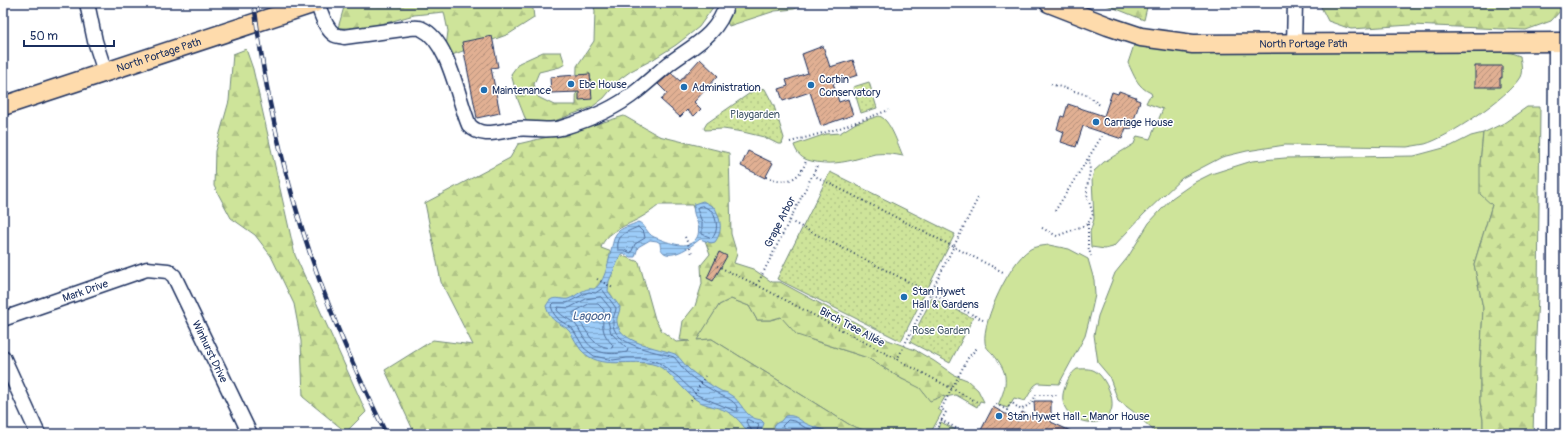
<svg xmlns="http://www.w3.org/2000/svg" width="1568" height="437" font-family="Pangolin,sans-serif">
  <defs>
    <pattern id="forest-firs" width="22" height="20" patternUnits="userSpaceOnUse"><rect width="22" height="20" fill="#cee49a"/><path d="M5 1l3.5 6h-7zM16 11l3.5 6h-7z" fill="#b0c487"/></pattern>
    <pattern id="park-dots" width="8" height="8" patternUnits="userSpaceOnUse"><rect width="8" height="8" fill="#cee49a"/><path d="M2 2h.1M6 6h.1" fill="none" stroke="#b0c487" stroke-width="1.8" stroke-linecap="round"/></pattern>
    <pattern id="water-rules" width="6" height="5" patternUnits="userSpaceOnUse"><rect width="6" height="5" fill="#9cccf8"/><path d="M0 2.5h6" fill="none" stroke="#7ea6cc"/></pattern>
    <pattern id="building-hatch" width="6" height="6" patternUnits="userSpaceOnUse"><rect width="6" height="6" fill="#e1b093"/><path d="M-1 1l2-2M0 6l6-6M5 7l2-2" fill="none" stroke="#b6907b"/></pattern>
  </defs>
  <rect width="100%" height="100%" fill="#fff"/>
  <filter id="ink" filterUnits="userSpaceOnUse"><feTurbulence type="fractalNoise" baseFrequency=".025" numOctaves="2"/><feDisplacementMap in="SourceGraphic" scale="8" xChannelSelector="R" yChannelSelector="G"/><feConvolveMatrix kernelMatrix="1 2 1 2 8 2 1 2 1" color-interpolation-filters="sRGB"/></filter>
  <g filter="url(#ink)">
    <!-- grass -->
    <g fill="#cee49a" stroke="#748a7c">
      <path d="M1134 45 1161 49 1205 52H1501L1511 53 1520 56C1521 63 1523 71 1520 77 1509 97 1447 138 1425 144 1419 145 1413 146 1407 147L1285 145 1247 151 1222 157 1182 178 1144 214 1113 247 1105 249 1091 247 1090 232 1094 219 1092 179 1094 171 1104 162 1134 144 1137 136 1150 139 1163 109 1146 103 1149 97 1152 96 1151 93C1137 87 1134 75 1128 63Z"/>
      <path d="M879 116C890 119 898 145 903 156 894 154 884 153 875 154 870 155 865 157 860 158 843 163 828 165 811 161 802 159 797 154 794 145L826 134 840 133 856 123Z"/>
      <path d="M1483 133 1480 164 1492 205 1474 264 1483 308 1480 366V402L1483 420V434H1157L1135 413 1118 400 1109 376 1098 363 1094 335 1098 316 1115 273 1128 257 1149 223 1172 198 1195 182 1211 174 1252 161 1285 158 1414 156 1451 146 1471 136Z"/>
      <path d="M1049 245 1069 249 1088 259 1094 280 1095 295 1091 313 1085 336 1059 384 1038 383 1034 386 1025 401 1014 398 1008 408 998 405C1008 383 1009 373 993 354 990 351 985 347 985 342 982 321 1010 262 1029 250 1034 246 1043 246 1049 245Z"/>
      <path d="M731 299 749 306 757 320H770L781 317 812 340 868 358 902 379 945 397 938 409 942 412 930 434H874L850 425 712 339 696 340 719 305Z"/>
      <path d="M1077 369C1082 369 1090 368 1095 371 1103 375 1112 393 1112 402 1115 437 1050 424 1065 387 1068 379 1070 374 1077 369Z"/>
      <path d="M941 422 963 434H935Z"/>
    </g>
    <!-- forest -->
    <g fill="url(#forest-firs)" stroke="#748a7c" fill-rule="evenodd">
      <path d="M354 3H527L533 9 534 18 509 34 452 55 446 47 448 31 444 12 414 15 368 28H338L344 7Z"/>
      <path d="M593 3H716L699 27 676 45 652 60 631 71 620 79 604 98 592 107 541 126 527 123 518 100 511 74 519 63 543 52H561L565 64 560 67 539 72 534 84 538 97 554 105H576L577 66 594 41 595 11Z"/>
      <path d="M731 3H811L794 9 775 11 729 26 726 20Z"/>
      <path d="M1102 3H1148L1144 20Z"/>
      <path d="M1319 3H1564V7L1551 21 1526 30 1411 25 1351 29 1328 21Z"/>
      <path d="M246 49 253 69 295 255 366 412 346 432 303 397 301 341 294 304 271 256 255 235 231 218 214 186 215 151 229 101 233 54Z"/>
      <path d="M1527 107H1540L1538 297 1536 336 1533 434H1483V420L1480 402V366L1483 308 1474 264 1492 205 1480 194V164L1483 133 1504 123Z"/>
      <path d="M624 116 659 136 729 153 731 234 737 254 734 263 753 269 772 282H780L888 340 915 350 934 361 954 375 967 380 978 390 984 402 980 401 977 407 956 395 945 397 943 396 930 401 920 388 902 379 868 358 797 335 781 317 770 320H757L749 306 731 299 719 305 697 340 712 339 850 425 874 434H415L385 370 433 340 473 345 441 282 425 203 510 158 518 144 569 132ZM659 205H692L710 254 701 265 702 284 695 306 683 321 680 340 690 341 676 342 662 331 655 319 639 262 601 248C605 232 628 225 640 218 647 214 653 210 659 205Z"/>
    </g>
    <!-- park -->
    <g fill="url(#park-dots)" stroke="#748a7c">
      <path d="M869 82 877 108 861 113 853 87Z"/>
      <path d="M760 88 765 89 774 106 784 138 782 144H778L764 137 743 132 723 129 705 130 704 128 707 123 753 91Z"/>
      <path d="M830 172 955 234 901 341 777 279Z"/>
      <path d="M932 298 973 318 950 363 910 342Z"/>
    </g>
    <!-- water -->
    <g fill="url(#water-rules)" stroke="#688dba">
      <path d="M703 201 715 208C721 220 723 231 715 242L711 243 700 239C691 247 661 267 660 243L657 241 650 240 638 247 635 257H630L623 253 621 254 609 281 608 291 620 307C620 312 616 318 617 322 619 343 659 348 675 354 681 358 684 365 690 370 699 377 710 385 721 391 723 392 727 392 729 394 743 401 743 418 761 420L764 423 762 429 759 434H749C744 427 739 419 731 414 720 406 706 407 695 399 684 391 669 370 656 365 631 357 601 372 581 350 577 345 574 338 570 332 561 321 551 325 546 306 548 303 549 300 552 299 557 297 563 300 568 299 578 296 583 287 594 289 609 280 609 248 616 234 621 227 631 226 638 222 645 224 647 234 654 237 665 241 686 251 695 240 699 236 699 230 698 225 696 217 692 213 694 204Z"/>
      <path d="M785 416C794 414 798 419 805 423 814 428 823 428 832 434H787L785 432 778 431 774 427 775 424 781 421Z"/>
    </g>
    <g fill="none" stroke-linecap="round" stroke-linejoin="round">
      <!-- shore -->
      <g stroke="#4f6e9c" stroke-width="1">
        <path d="M703 206 712 211C717 220 719 231 712 238L702 234V222L697 209 698 207Z"/>
        <path d="M638 227 644 233 645 238 635 244 631 253 624 250H618C616 235 626 232 638 227Z"/>
        <path d="M602 289 616 308C616 312 613 316 613 320 610 346 656 351 674 357 679 362 681 367 686 372 694 380 707 387 717 393 725 398 737 400 738 411H735L697 395 678 377 658 362 642 358H627L613 360 594 356 584 348 572 328 559 320 554 314 551 306 554 303H567L584 294 589 292 595 293Z"/>
        <path d="M601 297 611 309 608 321 611 333 628 349 627 352C612 355 596 355 586 341 582 336 580 330 576 325 570 319 562 317 557 310L558 307 569 308 586 299Z"/>
        <path d="M589 304H598L604 310C602 326 601 333 613 345L612 348C587 346 590 329 573 315V313Z"/>
        <path d="M752 434V431L746 422 747 419 759 425 756 434"/>
        <path d="M788 434 787 430 782 426 788 420 795 421 804 427 825 434"/>
      </g>
    </g>
    <!-- building -->
    <g fill="url(#building-hatch)" stroke="#1b2f5e">
      <path d="M492 36 498 67 491 68 500 113 477 118 462 42Z"/>
      <path d="M823 46 830 67 853 60 858 75 833 83 839 102 848 99 853 115 821 126 810 92 783 101 779 89 788 86 786 80 808 73 802 54Z"/>
      <path d="M700 59 718 76 694 102 701 109 694 116 687 110 680 117 661 100 667 93 658 84 671 73 680 81Z"/>
      <path d="M1475 66H1502V78H1500V87H1475Z"/>
      <path d="M590 74 592 99 579 100V92L551 93 550 77Z"/>
      <path d="M1119 91 1136 97 1135 99 1140 101 1131 129 1126 128 1122 139 1083 126 1076 147 1061 142 1064 132 1057 129 1061 116 1064 117 1068 104 1104 116 1112 92 1118 94Z"/>
      <path d="M748 151 773 163 765 178 741 166Z"/>
      <path d="M719 252 727 256 713 281 707 278Z"/>
      <path d="M1034 401H1051V422L1077 434H989L981 430 993 407 1018 421 1022 412 1035 419Z"/>
    </g>
    <g fill="none" stroke-linecap="round" stroke-linejoin="round">
      <defs>
        <g id="minor">
          <path d="M87 3 95 41 105 72"/>
          <path d="M317 3C321 12 325 29 335 35 337 36 341 36 344 37L410 28C414 28 419 27 422 29 449 41 458 100 469 125 482 139 499 131 515 129 531 127 545 132 561 128 588 120 615 109 637 91 648 82 659 72 670 63 694 45 718 35 727 3"/>
          <path d="M1294 44 1295 3"/>
          <path id="s1" d="M3 319 147 269 168 271 174 276 250 434"/>
          <path d="M3 357 38 434"/>
          <path d="M1554 434 1556 42"/>
        </g>
        <g id="major">
          <path id="s2" d="M1049 3 1108 26 1141 37 1193 44 1565 42"/>
          <path id="s3" d="M3 106 315 3"/>
        </g>
      </defs>
      <!-- minor casing -->
      <use href="#minor" stroke="#1b2f5e" stroke-width="17"/>
      <!-- major casing -->
      <use href="#major" stroke="#1b2f5e" stroke-width="21"/>
      <!-- path -->
      <g stroke="#1b2f5e" stroke-width="2" stroke-dasharray="1 3" stroke-linecap="butt">
        <path d="M1051 84 1087 95 1101 106"/>
        <path d="M790 142 837 129 889 110"/>
        <path d="M813 175 1005 273"/>
        <path d="M766 177C785 184 799 182 806 161"/>
        <path d="M1055 211 1102 136"/>
        <path d="M790 221 983 320"/>
        <path d="M1088 224V246L1091 256"/>
        <path d="M1042 228 1057 236 1088 224 1093 214 1087 195V188L1090 171 1089 157"/>
        <path d="M685 237 692 253"/>
        <path d="M717 266 757 285 979 403"/>
        <path d="M597 279 613 288"/>
        <path d="M757 285 817 166"/>
        <path d="M897 360 979 196"/>
        <path d="M691 401 705 376"/>
        <path d="M996 404 1007 410 1011 402 1021 410C1027 405 1034 404 1035 395H1059"/>
        <path d="M941 420 967 434"/>
        <path d="M934 434 946 412 941 409 968 358 977 348"/>
      </g>
      <!-- minor -->
      <use href="#minor" stroke="#fff" stroke-width="14"/>
      <!-- major -->
      <use href="#major" stroke="#fedbac" stroke-width="18"/>
      <defs>
        <path id="rail" d="M254 3C267 112 294 219 335 321 350 360 369 397 386 434"/>
      </defs>
      <!-- rail casing -->
      <use href="#rail" stroke="#1b2f5e" stroke-width="4.5"/>
      <!-- rail -->
      <use href="#rail" stroke="#fff" stroke-width="3" stroke-dasharray="9" stroke-linecap="butt"/>
    </g>
  </g>
  <!-- markers -->
  <g fill="#1f6fb2" stroke="#fff" stroke-width="1.5">
    <circle cx="571" cy="84" r="4"/>
    <circle cx="811" cy="85" r="4"/>
    <circle cx="684" cy="87" r="4"/>
    <circle cx="484" cy="90" r="4"/>
    <circle cx="1096" cy="122" r="4"/>
    <circle cx="904" cy="297" r="4"/>
    <circle cx="999" cy="416" r="4"/>
  </g>
  <g text-anchor="middle" dominant-baseline="central" stroke-width="3" stroke-linejoin="round" paint-order="stroke">
    <!-- street labels -->
    <g font-size="11" fill="#1b2f5e" stroke="#fff">
      <text stroke="none"><textPath href="#s2" startOffset="261">North Portage Path</textPath></text>
      <text stroke="none"><textPath href="#s3" startOffset="164">North Portage Path</textPath></text>
      <text transform="translate(780 222) rotate(-63)">Grape Arbor</text>
      <text stroke="none"><textPath href="#s1" startOffset="87">Mark Drive</textPath></text>
      <text transform="translate(852 327) rotate(28)">Birch Tree Allée</text>
      <text stroke="none"><textPath href="#s1" startOffset="265">Winhurst Drive</textPath></text>
    </g>
    <!-- poi labels -->
    <g font-size="11" fill="#1b2f5e" stroke="#fff" text-anchor="start">
      <text x="819" y="79">Corbin<tspan x="819" dy="13">Conservatory</tspan></text>
      <text x="579" y="84">Ebe House</text>
      <text x="692" y="87">Administration</text>
      <text x="492" y="90">Maintenance</text>
      <text x="1104" y="122">Carriage House</text>
      <text x="912" y="291">Stan Hywet<tspan x="912" dy="13">Hall &amp; Gardens</tspan></text>
      <text x="1007" y="416">Stan Hywet Hall - Manor House</text>
    </g>
    <!-- park labels -->
    <g font-size="11" fill="#485c6d" stroke="#fff">
      <text x="755" y="114">Playgarden</text>
      <text x="941" y="330">Rose Garden</text>
    </g>
    <!-- water labels -->
    <g font-size="12" font-style="italic" fill="#425e8c" stroke="#fff">
      <text x="591" y="316">Lagoon</text>
    </g>
  </g>
  <!-- margin -->
  <rect width="1568" height="437" fill="none" stroke="#fff" stroke-width="16"/>
  <rect x="8" y="8" width="1552" height="421" fill="none" stroke="#1b2f5e" stroke-width="1.5" filter="url(#ink)"/>
  <!-- scale -->
  <path d="M24 40v6h90v-6" fill="none" stroke="#1b2f5e" stroke-width="2"/>
  <text x="30" y="40" font-size="12" fill="#1b2f5e" stroke="#ffffff" stroke-width="3" paint-order="stroke">50 m</text>
</svg>
